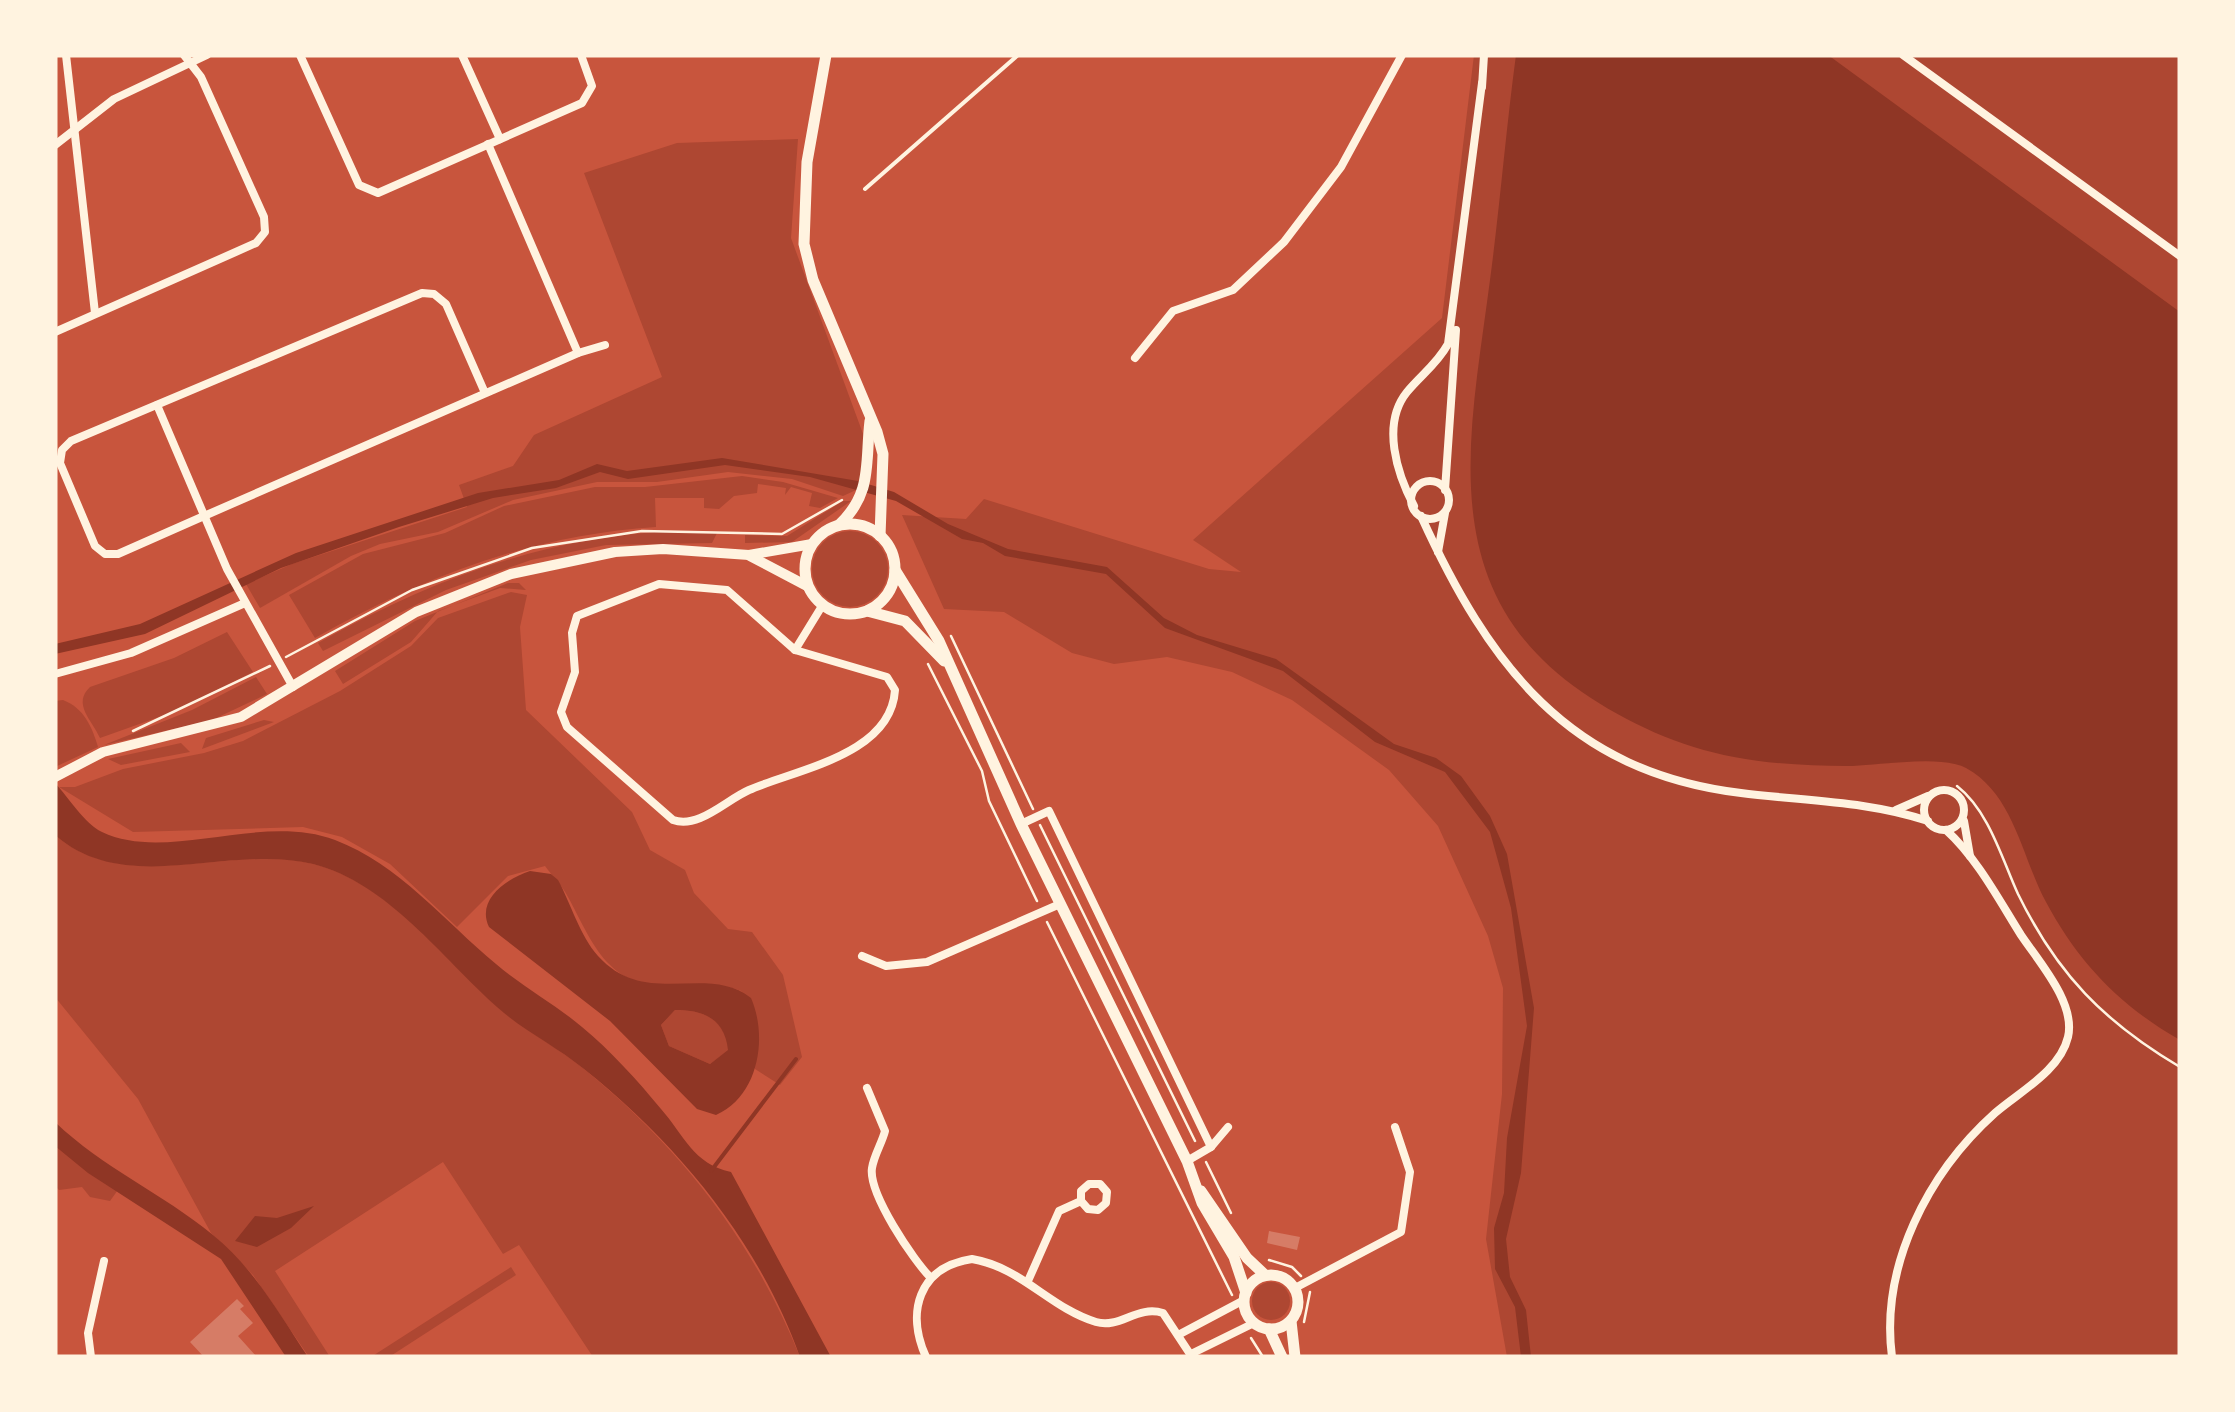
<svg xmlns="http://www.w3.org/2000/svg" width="2235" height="1412" font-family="Cabin,sans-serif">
  <rect width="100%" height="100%" fill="#c8553d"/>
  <!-- green -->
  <g fill="#ae4732">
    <path d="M1474 55H2180V1357H1507L1486 1239 1502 1094 1503 988 1488 936 1438 826 1389 770 1292 700 1232 672 1167 657 1114 664 1072 653 1004 612 944 609 902 515 966 519 984 499 1209 569 1241 572 1193 540 1442 318Z"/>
    <path d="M798 139 791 238 873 461 856 490 843 496 792 479 728 472 657 482H597L513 500 438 532 380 544 351 556 260 608 246 584 292 564 467 507 459 485 513 466 534 435 662 377 584 173 677 143Z"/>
    <path d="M742 476 783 482 838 498 820 508 809 506 812 493 791 487 785 495 786 488 758 484 757 493 734 496 719 509 704 508V498H655L656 527C531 535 423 577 315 638L289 595 363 554 445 533 504 506 595 487H645Z"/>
    <path d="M843 501H851L792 542 745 543V535L787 536Z"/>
    <path d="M671 531 717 533 712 543 606 545 531 560 446 590 323 651 318 643C431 580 541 538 671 531Z"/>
    <circle cx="850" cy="569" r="38"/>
    <path d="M508 583H519L526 590 500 588 438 611 411 642 343 684 335 671 415 621Z"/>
    <path d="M511 592 527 595 520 627 526 710 632 812 650 850 685 870 694 893 728 929 752 932 783 975 802 1057 780 1085 755 1069 757 1019 741 991C717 981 690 987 664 986 606 985 592 941 568 897 562 885 553 877 545 866L508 876 457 927 390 864 342 837 303 827 133 832 59 787H75L123 769 204 753 243 741 340 691 411 646 438 618Z"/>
    <path d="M227 632 253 672 173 712 100 738C92 720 72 704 90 687L174 658Z"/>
    <path d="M256 677 267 694 212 720 104 745 192 710Z"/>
    <path d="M63 700C84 708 92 727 98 747L55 767V701Z"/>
    <path d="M264 720 274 722 202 749 206 738Z"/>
    <path d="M181 743 190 752 121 765 108 759Z"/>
    <path d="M55 835C127 897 230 843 313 864 386 882 440 953 492 1002 520 1028 555 1045 584 1069 680 1147 754 1242 800 1357H593L519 1245 503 1254 443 1162 275 1271 330 1357H309L253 1275 211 1233 138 1099 55 997Z"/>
    <path d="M675 1010C705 1010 725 1020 729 1050L710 1064 669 1046 661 1025Z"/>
    <path d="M55 1138 120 1187 110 1201 90 1197 82 1187 59 1190 55 1186Z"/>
    <path d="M511 1267 516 1275 389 1357H371Z"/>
    <circle cx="1271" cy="1301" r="19"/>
  </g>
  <!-- water -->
  <g fill="#8f3625" fill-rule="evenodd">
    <path d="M1516 55H1828L2180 312V1040C2120 1006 2078 962 2046 902 2022 858 2014 794 1966 768 1940 754 1878 766 1847 766 1809 766 1771 764 1734 757 1680 747 1627 723 1582 692 1432 589 1470 435 1490 280 1500 205 1506 129 1516 55Z"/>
    <path d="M722 458 858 481 894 492 948 524 1008 549 1107 567 1164 618 1197 635 1276 659 1394 744 1436 758 1461 776 1490 816 1507 854 1534 1008 1521 1173 1506 1239 1510 1277 1526 1310 1531 1357H1521L1515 1307 1495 1269 1494 1228 1504 1193 1507 1138 1527 1026 1511 908 1490 832 1445 772 1375 742 1283 671 1165 628 1106 574 1005 556 983 543 962 539 896 501 810 477 725 465 628 479 600 472 556 488 493 498 399 527 281 568 145 634 55 654V644L140 624 296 553 478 493 559 480 597 464 627 471Z"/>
    <path d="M55 783C69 798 84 823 102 832 167 863 261 812 335 840 399 864 444 921 496 964 523 987 555 1004 582 1027 610 1050 638 1081 661 1109 684 1135 693 1164 731 1172L831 1357H800C759 1242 678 1144 584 1069 556 1046 524 1031 497 1007 442 958 388 883 313 864 229 843 127 898 55 835Z"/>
    <path d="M530 871 551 874 558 880C571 904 580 936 598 956 646 1009 707 963 751 998 768 1037 759 1096 716 1115L697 1109 610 1021 489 927C476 900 506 879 530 871ZM675 1010C705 1010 725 1020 728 1050L710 1064 669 1046 661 1025Z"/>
    <path d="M55 1122C103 1168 162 1193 213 1235 253 1267 280 1315 308 1357H286L221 1259 88 1173 55 1146Z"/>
    <path d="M314 1206 291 1228 257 1247 235 1241 255 1216 277 1218Z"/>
  </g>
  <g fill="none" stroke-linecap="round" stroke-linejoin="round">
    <!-- stream -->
    <path stroke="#8f3625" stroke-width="4" d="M711 1171 796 1059"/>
  </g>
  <!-- building -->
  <g fill="#d67c66">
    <path d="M1269 1231 1300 1237 1297 1250 1267 1243Z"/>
    <path d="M237 1299 244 1306 240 1309 253 1323 238 1336 257 1357H204L190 1342Z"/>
  </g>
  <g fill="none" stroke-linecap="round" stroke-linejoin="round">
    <!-- path -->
    <g stroke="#fff3e0" stroke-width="2.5">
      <path d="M951 636 1033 809"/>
      <path d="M286 657 412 590 532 548 642 531 782 534 842 500"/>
      <path d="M928 664 982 771 989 801 1037 901"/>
      <path d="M133 731 270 666"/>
      <path d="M1957 786C1989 811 2002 859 2018 894 2057 974 2104 1022 2180 1067"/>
      <path d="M1040 825 1195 1141"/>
      <path d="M1047 922 1232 1295"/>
      <path d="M1206 1162 1231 1213"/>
      <path d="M1269 1260 1292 1267 1301 1276"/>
      <path d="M1304 1322 1310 1292"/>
      <path d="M1251 1338 1263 1357"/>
    </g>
    <!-- service -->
    <path stroke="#fff3e0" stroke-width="4" d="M865 189 1018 55"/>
    <!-- minor -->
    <g stroke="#fff3e0" stroke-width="8">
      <path d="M66 55 95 313"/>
      <path d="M300 55 359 185 378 193 582 103 592 86 581 55"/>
      <path d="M462 55 500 139"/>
      <path d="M1903 55 2180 256"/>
      <path d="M1482 87 1484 55"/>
      <path d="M55 145 114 99 207 55"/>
      <path d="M55 332 256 243 265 232 264 217 201 77 184 55"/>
      <path d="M578 353 605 345"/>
      <path d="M1135 358 1173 311 1233 290 1284 242 1341 167 1402 55"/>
      <path d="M485 393 446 304 434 294 422 293 71 441 62 450 60 463 95 546 105 554H118C271 486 425 420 578 353L488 144"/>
      <path d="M157 405 227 569 293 687"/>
      <circle cx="1430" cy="500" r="19"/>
      <path d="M1445 490 1456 330"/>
      <path d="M1414 506C1397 474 1381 424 1407 392 1421 375 1437 364 1448 344L1482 83"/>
      <path d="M1421 516C1489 665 1568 772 1741 793 1804 801 1869 801 1928 821"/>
      <path d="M1438 552 1445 513"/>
      <path d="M659 584 727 590 795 650 887 677 895 690C891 755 797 769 749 790 726 800 699 829 673 820L567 727 561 712 575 672 572 633 577 616Z"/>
      <path d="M795 650 822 606"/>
      <path d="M55 674 131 653 245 603"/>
      <circle cx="1944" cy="810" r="20"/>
      <path d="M1896 810 1928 796"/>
      <path d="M1964 821 1970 856"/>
      <path d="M1021 824 1049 811 1211 1147"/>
      <path d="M862 956 886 966 927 962 1060 904"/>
      <path d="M867 1088 885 1131C882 1143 874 1155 872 1168 868 1193 913 1260 931 1278"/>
      <path d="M1187 1161 1211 1147 1228 1127"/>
      <path d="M1028 1281 1059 1211 1081 1201 1088 1209 1098 1210 1106 1203 1107 1192 1100 1184H1089L1081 1191V1201"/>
      <path d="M1295 1288 1401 1232 1410 1172 1395 1127"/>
      <path d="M1180 1334 1244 1300"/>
      <path d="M1191 1354 1254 1323"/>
      <path d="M91 1357 88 1333 104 1261"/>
      <path d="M926 1357C906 1313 918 1267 972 1259 1021 1267 1050 1308 1096 1322 1120 1329 1137 1305 1163 1313L1192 1357"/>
      <path d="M1892 1357C1880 1266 1928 1173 1995 1113 2019 1092 2060 1071 2068 1037 2076 1003 2039 962 2021 935 1999 900 1977 858 1946 830"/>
    </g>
    <!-- tertiary -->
    <g stroke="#fff3e0" stroke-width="10">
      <path d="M750 556 807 586"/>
      <path d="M55 777 103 752 241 717 416 612 511 574 615 552 663 549 749 555 812 544"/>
    </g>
    <!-- secondary -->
    <g stroke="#fff3e0" stroke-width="11">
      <path d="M826 55 807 162 804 244 813 280 877 432 883 454 880 536"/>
      <circle cx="850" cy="569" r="45"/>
      <path d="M839 525C873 493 865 463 870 421"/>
      <path d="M895 570 939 641 1021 824 1187 1161 1202 1203 1234 1257 1246 1293"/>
      <path d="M867 611 905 621 944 661"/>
      <path d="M1201 1191 1247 1258 1265 1275"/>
      <circle cx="1271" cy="1302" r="27"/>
      <path d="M1291 1321 1295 1357"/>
      <path d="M1269 1329 1282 1357"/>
    </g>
  </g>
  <!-- border -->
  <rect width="2235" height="1412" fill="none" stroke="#fff3e0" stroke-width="115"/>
</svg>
